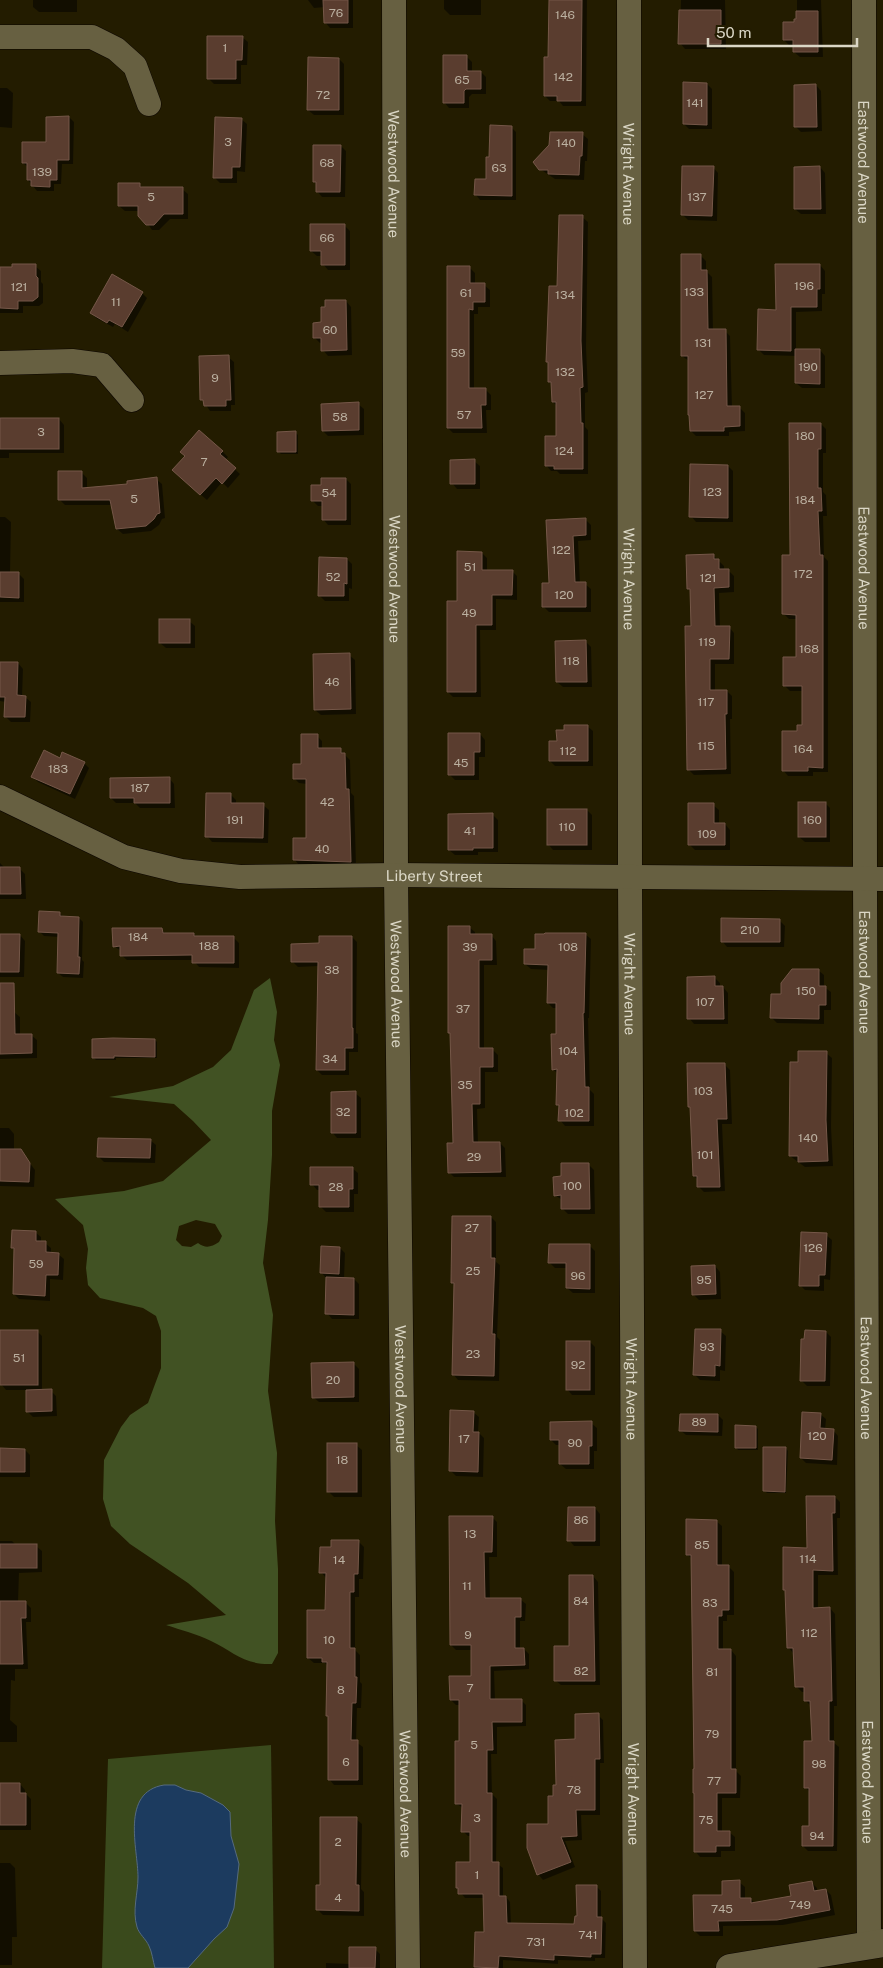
<svg xmlns="http://www.w3.org/2000/svg" width="883" height="1968" font-family="'Public Sans',sans-serif">
  <rect width="100%" height="100%" fill="#231c00"/>
  <!-- green -->
  <path fill="#3a4a1c" d="M271 1745 274 1968H102L108 1759Z"/>
  <!-- forest -->
  <path fill="#415223" fill-rule="evenodd" d="M270 978 277 1012 274 1040 280 1065 272 1111V1155L268 1220 263 1263 273 1315 268 1391 277 1453 275 1521 278 1569V1653L272 1664C244 1665 234 1652 211 1641 197 1634 181 1630 166 1625L226 1615 188 1583 130 1544 111 1526 103 1499 104 1460 121 1427 130 1415 148 1403 161 1368V1331L156 1316 143 1308 100 1298 88 1285 86 1268 88 1249 83 1225 55 1199 124 1191 163 1181 211 1140 193 1121 174 1104 109 1097 173 1086 213 1067 231 1050 254 990ZM196 1220 215 1224 222 1236 219 1242C211 1247 206 1249 198 1243L191 1247 182 1246 176 1240 179 1226Z"/>
  <!-- water -->
  <path fill="#1c3b5f" stroke="#556a7e" d="M164 1785H175L186 1790 201 1793 223 1805 230 1812 231 1836 239 1864 234 1908 227 1927 214 1939 188 1968H155C153 1961 152 1952 149 1946 146 1939 139 1934 137 1927 132 1910 138 1894 138 1877 138 1849 120 1792 164 1785Z"/>
  <!-- shadow -->
  <g fill="#0007">
    <path d="M33 0H77V12H39L33 7Z"/>
    <path d="M308 0H353V28H330L325 22V7L314 8Z"/>
    <path d="M444 0H481V15H450L444 9Z"/>
    <path d="M550 0H587L586 106H563L559 101H550L545 96 550 58Z"/>
    <path d="M681 0H725L726 49H685L680 43Z"/>
    <path d="M797 0H821L823 57H800L794 52V45H789L784 40 797 20Z"/>
    <path d="M242 37 248 42 247 65H241V84H214L208 78Z"/>
    <path d="M466 56 472 62V72H481L486 77V94H472L469 97V108H449L444 102Z"/>
    <path d="M339 59 344 64V115H314L308 110Z"/>
    <path d="M707 84 712 89V129H689L684 124Z"/>
    <path d="M816 85 821 91 822 131 801 132 796 127Z"/>
    <path d="M0 88H7L13 93 12 128 0 127Z"/>
    <path d="M69 117 74 122 73 164H62L61 184H54V191H37L28 180 29 168 23 163 47 143Z"/>
    <path d="M241 119 247 124 245 172 237 171V183H220L214 177Z"/>
    <path d="M511 127 516 132V200H480L476 195 487 180 490 159Z"/>
    <path d="M582 134 588 139 587 161H585L584 180 555 179 540 169 551 146Z"/>
    <path d="M341 146 346 151 345 197H322L317 191V184L314 182Z"/>
    <path d="M713 167 718 173 717 221 688 220 682 214Z"/>
    <path d="M820 167 825 173 826 214H801L795 209Z"/>
    <path d="M140 185 144 189H182L188 194V219H170L159 230H152L139 211H125L119 206Z"/>
    <path d="M582 217 588 222 586 347 588 392 585 393V427L588 430V474H560L557 471H551L546 465 557 438V406L553 402 552 385 549 381V364L547 362 559 287Z"/>
    <path d="M344 225 350 231V270H328L323 264 322 256H317L311 251Z"/>
    <path d="M701 256 706 261V271L712 277 713 331H725L730 336 732 407H739L745 413V431L729 432V436H696L691 431 689 361 682 356Z"/>
    <path d="M820 265 825 271V294H822V311L796 312V350H820L825 356V388H802L796 383V356L764 355 759 350 777 311Z"/>
    <path d="M35 266 41 271V282L43 284V303L39 306H23V313H0V268Z"/>
    <path d="M469 267 475 273V284L484 285 490 290V307H478V314H474V390L485 389 491 395V410H486L487 433H453L448 428Z"/>
    <path d="M142 293 147 298 128 332 115 324 113 327 96 318 91 312Z"/>
    <path d="M346 301 351 307 352 355 328 356 323 350 322 343H320L314 337 322 324 327 308Z"/>
    <path d="M228 357 234 362 235 405H231V411H210L202 399Z"/>
    <path d="M358 404 364 409V435L328 436 323 431Z"/>
    <path d="M0 417 6 420 59 419 64 425V453H9V458H0Z"/>
    <path d="M821 424 826 429V453H823V492L826 495 827 516H823L824 557 828 561V772H813V776H788L783 770 798 733 803 727V691H790L785 686 797 658V619H789L783 613 791 556Z"/>
    <path d="M295 432 298 435V454H281L279 452Z"/>
    <path d="M222 451 228 457 225 460 240 474 228 488 222 482 207 500 179 476Z"/>
    <path d="M474 461 480 466V489H457L452 483Z"/>
    <path d="M728 466 733 471V522H696L691 516Z"/>
    <path d="M82 473 87 478V489L128 485 156 479 162 484 165 518 162 519 159 525 151 531 123 534 117 529 112 505H65L59 499Z"/>
    <path d="M346 479 351 484V525H328L323 519V506H318L312 500 322 486Z"/>
    <path d="M0 517H5L11 522 10 573H18L24 579V602H0Z"/>
    <path d="M585 519 591 525V540L578 541 580 584H585L591 589V612H549L544 607 550 584 548 521Z"/>
    <path d="M482 553 487 558V571H512L517 576V600L496 599V630H480L481 697H453L448 692 458 602Z"/>
    <path d="M713 555 724 566V571L728 570 734 576V592L719 593 720 627H729L734 633V664H715V691H727L732 696V719H730L731 774 694 775 688 769 692 627 691 591 688 588Z"/>
    <path d="M347 559 352 564V589L349 588V601H325L319 595Z"/>
    <path d="M189 621 195 626V648H166L160 643Z"/>
    <path d="M586 642 591 647 592 687H563L557 682Z"/>
    <path d="M349 655 355 660 356 714 321 715 315 710Z"/>
    <path d="M0 663H18L23 669 22 697H25L31 702 30 722H11L5 716 6 702 0 701Z"/>
    <path d="M587 726 593 731V766H555L550 761 558 742Z"/>
    <path d="M480 734 485 740V757H479V780H455L449 774Z"/>
    <path d="M317 736 322 741V750H340L350 760 351 793 354 796 356 866 299 865 294 859 307 839V784L299 783 294 778Z"/>
    <path d="M60 759 84 763 89 768 75 799 38 782 33 777Z"/>
    <path d="M169 778 174 784 175 808H140L135 803H116L111 798Z"/>
    <path d="M230 794 236 800V804L263 805 269 810 268 843 212 842 207 836Z"/>
    <path d="M825 803 830 808V842H805L799 837Z"/>
    <path d="M713 805 719 810V824H725L730 830V850H695L689 844Z"/>
    <path d="M587 810 592 815V850H553L548 844Z"/>
    <path d="M492 814 498 820V852H478V855H455L449 850Z"/>
    <path d="M0 863 6 869H20L25 874 26 899H0Z"/>
    <path d="M59 913 64 917 79 918 83 922 82 960 84 962 83 978 63 977 58 973 59 937 44 936 40 932Z"/>
    <path d="M779 920 785 926 784 947H727L722 941Z"/>
    <path d="M469 927 475 932V936L491 935 496 941 497 965H484V1049H492L498 1055V1072H485V1108L477 1109 478 1143H500L505 1148 506 1177H454L449 1172 454 1144Z"/>
    <path d="M162 930 166 934H194L197 937H233L239 943V968L199 967 193 960H127L121 955V951L114 946Z"/>
    <path d="M585 934 591 939 589 1018H588L590 1090 594 1094V1126H565L560 1120V1107L557 1104 558 1074 553 1069 557 1035V1008H553L548 1003 549 970 531 969 525 964 536 951Z"/>
    <path d="M0 935H20L25 941 24 977H0Z"/>
    <path d="M352 937 357 942 356 1033 358 1034V1052H349V1075H322L317 1070 319 966 298 967 293 962 320 945Z"/>
    <path d="M818 970 824 975V987L831 992V1010H824V1024L777 1023 772 1018 783 995Z"/>
    <path d="M715 978 720 983V987H723L728 993V1024H694L689 1018Z"/>
    <path d="M0 1012H14L20 1017V1035H31L37 1040V1058L0 1059Z"/>
    <path d="M155 1040 157 1042V1058H116V1060H96L93 1057Z"/>
    <path d="M826 1053 832 1058 831 1127 833 1166 805 1167 790 1156Z"/>
    <path d="M724 1064 730 1070 732 1124H722L725 1191 704 1192 698 1186V1180L694 1176 691 1108 689 1106Z"/>
    <path d="M355 1093 361 1098V1138H337L332 1132Z"/>
    <path d="M0 1128H9L14 1134V1150H20L35 1170 34 1187 0 1186Z"/>
    <path d="M150 1140 156 1145 155 1163 104 1162 99 1157Z"/>
    <path d="M589 1165 594 1170 595 1214H568L562 1208V1200L555 1195 562 1177Z"/>
    <path d="M352 1168 358 1173V1194H354V1212H326L321 1207 320 1190H317L312 1184Z"/>
    <path d="M491 1217 496 1222V1262L500 1265 497 1337 500 1340 499 1381 458 1380 453 1374 456 1286 452 1283Z"/>
    <path d="M35 1232 41 1237V1242L45 1243 51 1248V1253L58 1254 64 1259 63 1280 50 1279V1301L19 1299 14 1294 16 1251 12 1247Z"/>
    <path d="M826 1235 832 1240 830 1280 824 1279V1291L805 1290 800 1285Z"/>
    <path d="M589 1245 595 1251V1293H573L567 1288V1268H555L550 1263Z"/>
    <path d="M340 1248 345 1253 344 1279H354L359 1284V1319H332L327 1313 326 1278 321 1272Z"/>
    <path d="M715 1266 720 1272 721 1299 699 1300 693 1294Z"/>
    <path d="M0 1331H37L42 1336V1391H51L56 1396 57 1416 33 1417 28 1412 27 1390H6L1 1384Z"/>
    <path d="M720 1331 726 1336 725 1371 720 1370V1381L700 1380 695 1375Z"/>
    <path d="M826 1332 831 1337 830 1386H807L801 1380Z"/>
    <path d="M590 1342 595 1347V1395H572L567 1389Z"/>
    <path d="M353 1363 359 1369V1402H319L313 1397Z"/>
    <path d="M473 1412 479 1417 478 1432 484 1438 483 1477 456 1476 450 1470Z"/>
    <path d="M820 1414 826 1419 825 1430H833L838 1436 837 1465 806 1463 801 1458Z"/>
    <path d="M718 1415 723 1420 722 1436 686 1435 680 1430Z"/>
    <path d="M591 1423 597 1428V1451H594V1469H566L560 1464V1445H556L551 1440Z"/>
    <path d="M756 1427 758 1429V1450H738L736 1447Z"/>
    <path d="M356 1445 362 1450V1497H334L329 1492Z"/>
    <path d="M786 1448 788 1451 786 1493H767L764 1490Z"/>
    <path d="M0 1449 25 1450 30 1455V1477H0Z"/>
    <path d="M835 1497 840 1502V1518H837L838 1575H818V1609L830 1608 835 1614 837 1706H834V1743L839 1747 837 1851H808L803 1846 810 1827V1792L805 1787 813 1742 811 1706 806 1701V1692H802L796 1686 793 1653 788 1647 786 1592 784 1590 808 1549Z"/>
    <path d="M595 1508 600 1514V1546H574L569 1540Z"/>
    <path d="M492 1517 497 1522V1557H489L490 1599 521 1600 526 1604 525 1621H520V1649H524L529 1654V1669L494 1671 495 1700H521L526 1705V1726L497 1727V1754H491L492 1794 497 1799 496 1863 503 1868V1897H506L510 1902 511 1925 576 1926 578 1918 596 1886 601 1891V1918L606 1923 605 1958H595V1961L558 1960V1964L503 1960V1968H477L476 1966 485 1934 484 1898H465L457 1888 471 1863 472 1836H468L463 1831V1808L457 1804 460 1705H456L451 1700 473 1677V1650H456L451 1645Z"/>
    <path d="M716 1521 722 1526V1566H728L734 1572V1615H727V1621H723V1651L731 1650 736 1656V1771L741 1776 740 1798H722V1832H729L735 1837V1851H721V1857H700L695 1851 692 1559 687 1554Z"/>
    <path d="M0 1541H12L17 1546H36L42 1551V1572L19 1573 18 1602 26 1603 31 1608V1622H26L28 1669H15V1681L11 1680 10 1720 17 1726V1742H0Z"/>
    <path d="M358 1541 364 1547 363 1579H359V1597H355V1650L360 1655V1682L362 1684 361 1708H357L356 1742 363 1747V1785H334L329 1779V1717L327 1715 328 1666 325 1663H314L308 1658 326 1611V1578L321 1572 332 1548Z"/>
    <path d="M593 1576 598 1582 600 1685H561L555 1680 570 1647Z"/>
    <path d="M598 1715 603 1720 604 1763H600V1815H581L582 1840 565 1841 575 1867 543 1880 538 1874 557 1786 577 1740Z"/>
    <path d="M0 1784H20L25 1790V1793L31 1799V1830H0Z"/>
    <path d="M356 1819 362 1824 361 1889 364 1892V1916L323 1915 318 1910 321 1886Z"/>
    <path d="M0 1863H10L15 1868 17 1937H12V1965H0Z"/>
    <path d="M739 1882 745 1887V1899H751L755 1904 792 1897 811 1882 817 1888V1892L826 1890 831 1895 835 1915 783 1925 723 1926V1936H700L695 1931 724 1896Z"/>
    <path d="M375 1949 380 1954V1968H326V1963L350 1964Z"/>
  </g>
  <!-- building -->
  <g fill="#5a3d2f" stroke="#755748">
    <path d="M323 0H348V23H324Z"/>
    <path d="M549 0H582L581 101H557V96H544V57H548Z"/>
    <path d="M679 10H721V44H678Z"/>
    <path d="M796 11H818V52H793V40H783V22H794V19H796Z"/>
    <path d="M207 36H243L242 60H236V79H207Z"/>
    <path d="M443 55H467V71H481V89H466L464 91V103H443Z"/>
    <path d="M308 57 339 58V110H307Z"/>
    <path d="M683 82 707 83V125L683 124Z"/>
    <path d="M816 84 817 127H794V85Z"/>
    <path d="M69 116V160H57V180H50V187L31 186V180H27V163H22V142H46V117Z"/>
    <path d="M215 117 242 118 240 167H232V178H213Z"/>
    <path d="M490 125 512 126V196L474 195 475 179H486V157H489Z"/>
    <path d="M550 132H583L582 156H580L579 175 548 174V170H539L533 162 549 145Z"/>
    <path d="M313 145H341L340 192H316V182H313Z"/>
    <path d="M682 166H714L712 216 681 215Z"/>
    <path d="M820 166 821 209H794V167Z"/>
    <path d="M118 183H140V187H183V214H164L154 225H146L138 216V206H118Z"/>
    <path d="M559 215H583L581 341 583 387 580 388 581 423H583V469H554V466H545V436H556V402H552L551 382H548V362H546L549 286H557Z"/>
    <path d="M310 224H345V265H321V251H310Z"/>
    <path d="M681 254H701V270H707L708 329H726L727 406H740V426L724 427V431H690L689 415H688V356H681Z"/>
    <path d="M12 264H36V276L38 278V297L33 301H18V309L0 308V267H12Z"/>
    <path d="M775 264H820V289H817V307H791V351L757 350 758 309 776 310Z"/>
    <path d="M447 266H470V283H485V302H473V310L469 309V388H486V405H481L482 428H447Z"/>
    <path d="M112 274 143 292 122 327 109 320 107 323 90 313Z"/>
    <path d="M325 300H346L347 350 321 351V338H313V323L321 322V307H325Z"/>
    <path d="M795 349H820V384L795 383Z"/>
    <path d="M229 355 231 400H226V406H204L203 400H200L199 356Z"/>
    <path d="M359 402V430L322 431 321 404Z"/>
    <rect x="0" y="418" width="59" height="31"/>
    <path d="M789 423H821V449H818V488H821L822 511H818L820 555H823V768L808 767V771H782V731H797V725H802V686H783V657H796V615L782 614V555H790Z"/>
    <path d="M199 430 223 451 220 454 236 468 222 484 216 478 200 495 172 470 185 456 180 452Z"/>
    <path d="M296 431V452H277V432Z"/>
    <path d="M475 459V484H450V460Z"/>
    <path d="M690 464 728 465V518L689 517Z"/>
    <path d="M58 471H82V488L127 484V481L157 477 160 513 157 514 154 519 146 526 116 529 110 500H58Z"/>
    <path d="M321 478H346V520H322V501H311V485H321Z"/>
    <path d="M586 518V535L573 536 575 582H586V607H542V583H549L546 520Z"/>
    <path d="M457 551 482 552V570H513L512 595H492V625H476V692H447V601H457Z"/>
    <path d="M714 554V559H719V569H729V587L714 588 715 626H730L729 659H710V690H727V714H725L726 769 687 770 685 626H691L690 589H687L686 555Z"/>
    <path d="M319 557 347 558V584L344 583V596H318Z"/>
    <path d="M0 572H19V598L0 597Z"/>
    <rect x="159" y="619" width="31" height="24"/>
    <path d="M586 640 587 682H556L555 641Z"/>
    <path d="M350 653 351 709 314 710 313 654Z"/>
    <path d="M0 662H18L17 695 26 696 25 717H4L5 697H0Z"/>
    <path d="M564 725H588V761H549V741H557L556 730H564Z"/>
    <path d="M448 733H480V752H474V775H448Z"/>
    <path d="M301 734H318V748H341V753H345L346 789H349L351 862 293 860V838H306V779H293V764H301Z"/>
    <path d="M44 750 60 758 62 752 85 762 70 794 31 777Z"/>
    <path d="M170 777V803H134V798H110V778Z"/>
    <path d="M206 793H231V803H264L263 838 205 837Z"/>
    <rect x="798" y="802" width="28" height="35"/>
    <path d="M688 803H714V823H725V845H688Z"/>
    <rect x="547" y="809" width="40" height="36"/>
    <path d="M493 813V848H473V850H448V814Z"/>
    <path d="M0 867H20L21 894H0Z"/>
    <path d="M39 911 60 912V916L79 917 78 957H80L79 974 57 973 58 933 38 932Z"/>
    <path d="M721 918 780 919V942H721Z"/>
    <path d="M448 926H470V934H492V960H479V1048H493V1067H480V1104H472L473 1142H500L501 1172 448 1173 447 1143H453L450 1033H448Z"/>
    <path d="M112 928H162L163 933H194V936H234V963H192V955L120 956V946L113 947Z"/>
    <path d="M545 933H586L584 1013H583L585 1087H589V1121H558L559 1105H556L557 1069 552 1070 551 1034H556V1003H547L548 965 524 964V949H535V934H544Z"/>
    <path d="M0 934H20L19 972H0Z"/>
    <path d="M319 936H352V1028H353V1048H345V1070H316L318 962H291V944L319 943Z"/>
    <path d="M792 969H819V986H826V1005H819V1019L770 1018 771 994H781V983Z"/>
    <path d="M715 976V986H723L724 1019H687V977Z"/>
    <path d="M0 983H14L15 1034H32V1053L0 1054Z"/>
    <path d="M113 1038 155 1039V1057L114 1056V1058H92V1039Z"/>
    <path d="M798 1051H827L826 1120 828 1161 798 1162V1156H789L790 1062H798Z"/>
    <path d="M687 1063H725L727 1119H717L720 1187H697V1176H693L690 1107H688Z"/>
    <path d="M356 1091V1133H331V1092Z"/>
    <path d="M98 1138 151 1139 150 1158 97 1157Z"/>
    <path d="M0 1149H21L30 1163 29 1182 0 1181Z"/>
    <path d="M561 1163H589L590 1209H561V1195L554 1196 553 1177 561 1176Z"/>
    <path d="M310 1167H353V1189H349V1207H319V1185H310Z"/>
    <path d="M452 1216H491V1258H495L492 1334H495L494 1376 452 1375 454 1283H451Z"/>
    <path d="M12 1230 36 1231V1241H46V1252L59 1253 58 1275H46L45 1296 13 1294 14 1248H11Z"/>
    <path d="M801 1232 827 1233 825 1275H819V1286H799Z"/>
    <path d="M549 1244H590V1289L566 1288V1263H548Z"/>
    <path d="M321 1246 340 1247 339 1274 320 1273Z"/>
    <path d="M715 1265 716 1294 692 1295 691 1266Z"/>
    <path d="M326 1277 354 1278V1315L325 1314Z"/>
    <path d="M695 1329H721L720 1366 715 1365V1376L693 1375Z"/>
    <rect x="0" y="1330" width="38" height="55"/>
    <path d="M805 1330 826 1331 825 1381H800L801 1339H804Z"/>
    <rect x="566" y="1341" width="24" height="49"/>
    <path d="M354 1362V1397L312 1398 311 1363Z"/>
    <path d="M52 1389V1411L26 1412V1390Z"/>
    <path d="M450 1410 474 1411 473 1432H479L478 1472 449 1471Z"/>
    <path d="M802 1412 821 1413 820 1428 834 1429 832 1460 800 1458Z"/>
    <path d="M680 1414H718V1432L679 1431Z"/>
    <path d="M592 1421V1446H589V1464H559V1440H550V1422Z"/>
    <path d="M735 1425 756 1426V1448H735Z"/>
    <rect x="327" y="1443" width="30" height="49"/>
    <path d="M763 1447H786L785 1492 763 1491Z"/>
    <path d="M0 1448 25 1449V1472H0Z"/>
    <path d="M806 1496H835V1513H832L833 1571 813 1570V1608L830 1607 832 1701H829V1741H834L833 1846H802V1826H809V1788H804V1741H812L810 1701H804V1687H795L793 1648H787L785 1590H783V1547L807 1548Z"/>
    <path d="M568 1507H595V1541H567Z"/>
    <path d="M449 1516H493L492 1552H484L485 1598H521V1617H515V1648H524L525 1665 490 1666V1699H522V1722H492L493 1750H487V1793H492V1862H499V1896H506L507 1923 574 1924 575 1916H577L576 1885H597V1917H602L601 1954H591V1957L554 1955V1960L499 1956 498 1968 474 1967 475 1932H484L483 1894H458V1888H456V1862H470V1832H461L462 1804H455V1741H459V1700H450L449 1676H471V1645H450Z"/>
    <path d="M686 1519 717 1520V1565H729V1610H722V1616H718V1649H731V1769H736V1793H717V1831H730V1846H716V1852H694V1793H693V1769H694L691 1555H686Z"/>
    <path d="M331 1540H359L358 1574H354V1592H350V1648H355V1677H357L356 1703H352L351 1740H358V1780H328V1716H326L327 1662H322V1658H307V1610H325L326 1573H319L320 1547H331Z"/>
    <rect x="0" y="1544" width="37" height="24"/>
    <path d="M569 1575H593L595 1681H554V1646H569Z"/>
    <path d="M0 1601H26V1618H21L23 1664H0Z"/>
    <path d="M599 1713 600 1759H595V1810H576L577 1836 561 1837 571 1862 537 1875 527 1848V1824H548V1796H553V1785H556L555 1740 575 1739V1714Z"/>
    <path d="M0 1783H20V1793H26V1825H0Z"/>
    <path d="M320 1817H357L356 1885H359V1911L316 1910V1885H320Z"/>
    <path d="M740 1880V1898H751V1903L791 1896 789 1885 812 1881 814 1891 826 1889 830 1910 777 1920 718 1921 719 1931H694L693 1895H722V1881Z"/>
    <path d="M349 1947H376L375 1968H349Z"/>
  </g>
  <g fill="none" stroke-linecap="round" stroke-linejoin="round">
    <defs>
      <g id="minor">
        <path id="s1" d="M394 0 396 875 408 1968"/>
        <path id="s2" d="M629 0 630 878 635 1968"/>
        <path id="s3" d="M864 0 865 878 869 1945"/>
        <path d="M0 37H92L116 49 135 66 149 104"/>
        <path d="M0 363 72 361 102 365 132 400"/>
        <path id="s4" d="M0 797 124 857 181 871 240 877 396 875 883 879"/>
      </g>
      <path id="tertiary" d="M730 1968 883 1943"/>
    </defs>
    <!-- minor casing -->
    <use href="#minor" stroke="#0c0600" stroke-width="25"/>
    <!-- tertiary casing -->
    <use href="#tertiary" stroke="#0c0600" stroke-width="29"/>
    <!-- minor -->
    <use href="#minor" stroke="#676041" stroke-width="24"/>
    <!-- tertiary -->
    <use href="#tertiary" stroke="#676041" stroke-width="28"/>
  </g>
  <g text-anchor="middle" dominant-baseline="central" stroke-width="5" stroke-linejoin="round" paint-order="stroke">
    <!-- number labels -->
    <g font-size="12" fill="#bbb0a0">
      <text x="336" y="13">76</text>
      <text x="565" y="15">146</text>
      <text x="225" y="48">1</text>
      <text x="563" y="77">142</text>
      <text x="462" y="80">65</text>
      <text x="323" y="95">72</text>
      <text x="695" y="103">141</text>
      <text x="228" y="142">3</text>
      <text x="566" y="143">140</text>
      <text x="327" y="163">68</text>
      <text x="499" y="168">63</text>
      <text x="42" y="172">139</text>
      <text x="151" y="197">5</text>
      <text x="697" y="197">137</text>
      <text x="327" y="238">66</text>
      <text x="804" y="286">196</text>
      <text x="19" y="287">121</text>
      <text x="694" y="292">133</text>
      <text x="466" y="293">61</text>
      <text x="565" y="295">134</text>
      <text x="116" y="302">11</text>
      <text x="330" y="330">60</text>
      <text x="703" y="343">131</text>
      <text x="458" y="353">59</text>
      <text x="808" y="367">190</text>
      <text x="565" y="372">132</text>
      <text x="215" y="378">9</text>
      <text x="704" y="395">127</text>
      <text x="464" y="415">57</text>
      <text x="340" y="417">58</text>
      <text x="41" y="432">3</text>
      <text x="805" y="436">180</text>
      <text x="564" y="451">124</text>
      <text x="204" y="462">7</text>
      <text x="712" y="492">123</text>
      <text x="329" y="493">54</text>
      <text x="134" y="499">5</text>
      <text x="805" y="500">184</text>
      <text x="561" y="550">122</text>
      <text x="470" y="567">51</text>
      <text x="803" y="574">172</text>
      <text x="333" y="577">52</text>
      <text x="708" y="578">121</text>
      <text x="564" y="595">120</text>
      <text x="469" y="613">49</text>
      <text x="707" y="642">119</text>
      <text x="809" y="649">168</text>
      <text x="571" y="661">118</text>
      <text x="332" y="682">46</text>
      <text x="706" y="702">117</text>
      <text x="706" y="746">115</text>
      <text x="803" y="749">164</text>
      <text x="568" y="751">112</text>
      <text x="461" y="763">45</text>
      <text x="58" y="769">183</text>
      <text x="140" y="788">187</text>
      <text x="327" y="802">42</text>
      <text x="235" y="820">191</text>
      <text x="812" y="820">160</text>
      <text x="567" y="827">110</text>
      <text x="470" y="831">41</text>
      <text x="707" y="834">109</text>
      <text x="322" y="849">40</text>
      <text x="750" y="930">210</text>
      <text x="138" y="937">184</text>
      <text x="209" y="946">188</text>
      <text x="470" y="947">39</text>
      <text x="568" y="947">108</text>
      <text x="332" y="970">38</text>
      <text x="806" y="991">150</text>
      <text x="705" y="1002">107</text>
      <text x="463" y="1009">37</text>
      <text x="568" y="1051">104</text>
      <text x="330" y="1059">34</text>
      <text x="465" y="1085">35</text>
      <text x="703" y="1091">103</text>
      <text x="343" y="1112">32</text>
      <text x="574" y="1113">102</text>
      <text x="808" y="1138">140</text>
      <text x="705" y="1155">101</text>
      <text x="474" y="1157">29</text>
      <text x="572" y="1186">100</text>
      <text x="336" y="1187">28</text>
      <text x="472" y="1228">27</text>
      <text x="813" y="1248">126</text>
      <text x="36" y="1264">59</text>
      <text x="473" y="1271">25</text>
      <text x="578" y="1276">96</text>
      <text x="704" y="1280">95</text>
      <text x="707" y="1347">93</text>
      <text x="473" y="1354">23</text>
      <text x="19" y="1358">51</text>
      <text x="578" y="1365">92</text>
      <text x="333" y="1380">20</text>
      <text x="699" y="1422">89</text>
      <text x="817" y="1436">120</text>
      <text x="464" y="1439">17</text>
      <text x="575" y="1443">90</text>
      <text x="342" y="1460">18</text>
      <text x="581" y="1520">86</text>
      <text x="470" y="1534">13</text>
      <text x="702" y="1545">85</text>
      <text x="808" y="1559">114</text>
      <text x="339" y="1560">14</text>
      <text x="467" y="1586">11</text>
      <text x="581" y="1601">84</text>
      <text x="710" y="1603">83</text>
      <text x="809" y="1633">112</text>
      <text x="468" y="1635">9</text>
      <text x="329" y="1640">10</text>
      <text x="581" y="1671">82</text>
      <text x="712" y="1672">81</text>
      <text x="470" y="1688">7</text>
      <text x="341" y="1690">8</text>
      <text x="712" y="1734">79</text>
      <text x="474" y="1745">5</text>
      <text x="346" y="1762">6</text>
      <text x="819" y="1764">98</text>
      <text x="714" y="1781">77</text>
      <text x="574" y="1790">78</text>
      <text x="477" y="1818">3</text>
      <text x="706" y="1820">75</text>
      <text x="817" y="1836">94</text>
      <text x="338" y="1842">2</text>
      <text x="477" y="1875">1</text>
      <text x="338" y="1898">4</text>
      <text x="800" y="1905">749</text>
      <text x="722" y="1909">745</text>
      <text x="588" y="1935">741</text>
      <text x="536" y="1942">731</text>
    </g>
    <!-- street labels -->
    <g font-size="15" fill="#dbd7c6" stroke="#231c00">
      <text stroke="none"><textPath href="#s3" startOffset="162">Eastwood Avenue</textPath></text>
      <text stroke="none"><textPath href="#s1" startOffset="174">Westwood Avenue</textPath></text>
      <text stroke="none"><textPath href="#s2" startOffset="174">Wright Avenue</textPath></text>
      <text stroke="none"><textPath href="#s3" startOffset="568">Eastwood Avenue</textPath></text>
      <text stroke="none"><textPath href="#s1" startOffset="579">Westwood Avenue</textPath></text>
      <text stroke="none"><textPath href="#s2" startOffset="579">Wright Avenue</textPath></text>
      <text stroke="none"><textPath href="#s4" startOffset="450">Liberty Street</textPath></text>
      <text stroke="none"><textPath href="#s3" startOffset="972">Eastwood Avenue</textPath></text>
      <text stroke="none"><textPath href="#s1" startOffset="984">Westwood Avenue</textPath></text>
      <text stroke="none"><textPath href="#s2" startOffset="984">Wright Avenue</textPath></text>
      <text stroke="none"><textPath href="#s3" startOffset="1378">Eastwood Avenue</textPath></text>
      <text stroke="none"><textPath href="#s1" startOffset="1389">Westwood Avenue</textPath></text>
      <text stroke="none"><textPath href="#s2" startOffset="1389">Wright Avenue</textPath></text>
      <text stroke="none"><textPath href="#s3" startOffset="1782">Eastwood Avenue</textPath></text>
      <text stroke="none"><textPath href="#s1" startOffset="1794">Westwood Avenue</textPath></text>
      <text stroke="none"><textPath href="#s2" startOffset="1794">Wright Avenue</textPath></text>
    </g>
  </g>
  <!-- scale -->
  <path d="M708 38v8h149v-8" fill="none" stroke="#dbd7c6" stroke-width="2.5"/>
  <text x="716" y="38" font-size="15" fill="#dbd7c6" stroke="#231c00" stroke-width="4" paint-order="stroke">50 m</text>
</svg>
